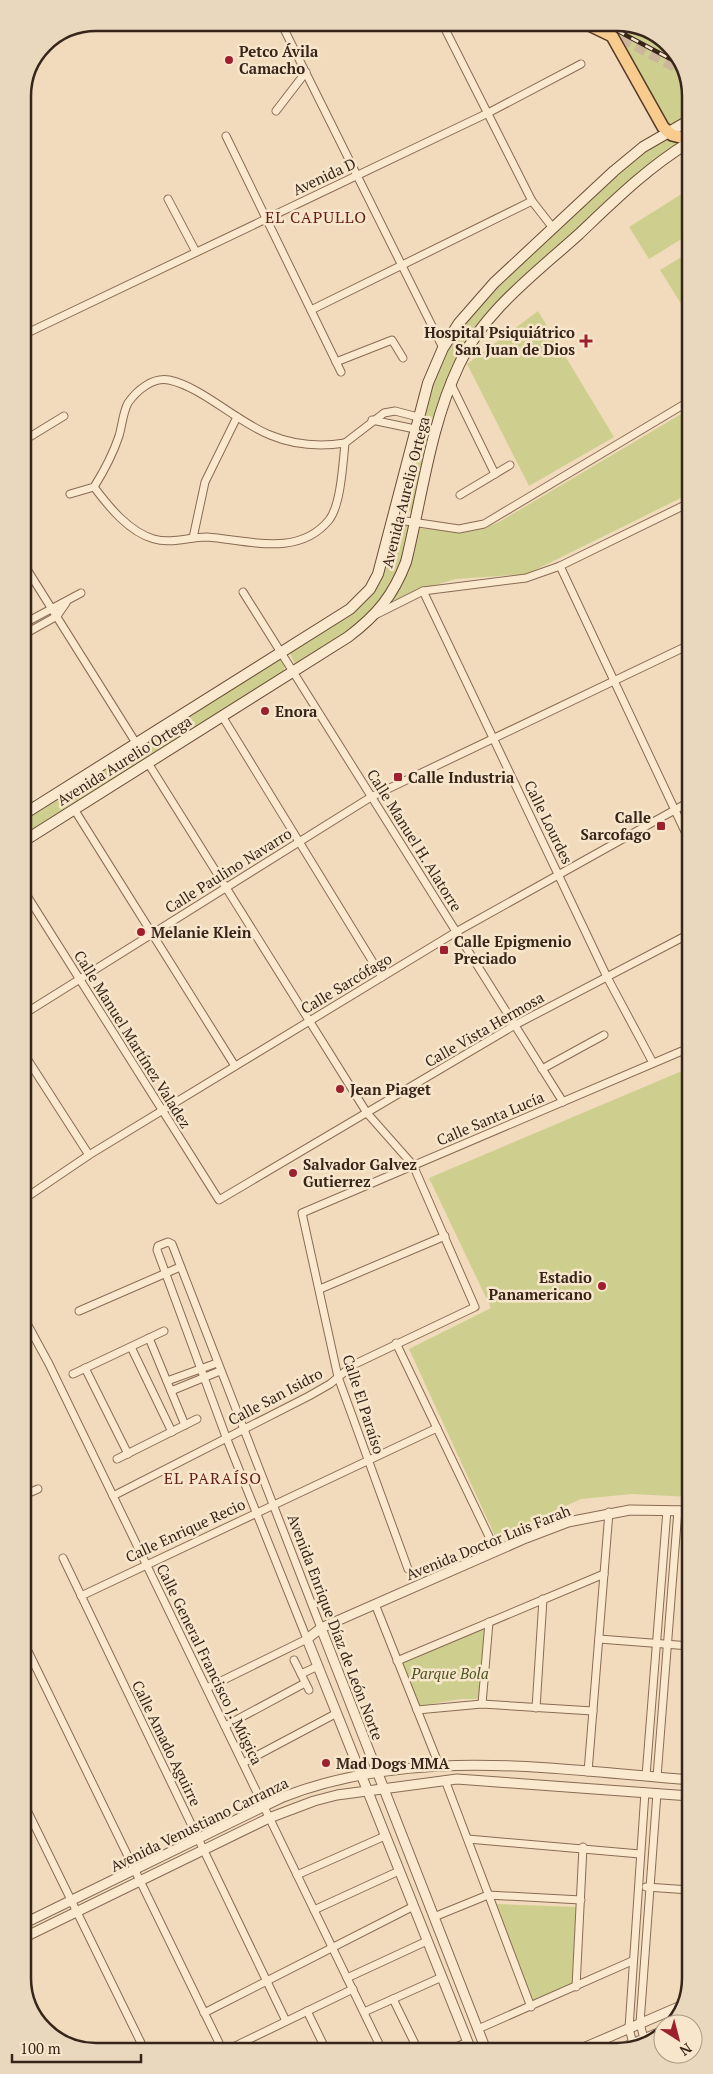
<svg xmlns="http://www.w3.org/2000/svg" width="713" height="2074" font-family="'PT Serif',serif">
  <rect width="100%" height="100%" fill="#f1dbbc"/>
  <!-- green -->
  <g fill="#cecf8f">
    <path d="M612 23H622L665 41 688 77V117L668 128 626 54Z"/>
    <path d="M663 136 671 137 678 143 639 172 561 246 458 361 413 511 405 512 398 508 416 432 443 354 468 315 563 221Z"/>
    <path d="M688 190V235L649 259 629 227Z"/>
    <path d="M688 253V315L660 270Z"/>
    <path d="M538 311 614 437 529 486 467 364Z"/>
    <path d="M688 410 689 494 527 574 456 579 414 591 389 603 418 528C448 531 470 535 499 522Z"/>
    <path d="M392 521 409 525 410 528C403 553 397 584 380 604 358 631 325 647 295 664L288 649 371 589Z"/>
    <path d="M280 657 284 666V673L24 834V814Z"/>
    <path d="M689 1068 690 1497 632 1494 581 1499 496 1538 409 1349 491 1308 429 1178Z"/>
    <path d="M484 1629 480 1699H461L419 1706 403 1663Z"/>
    <path d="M497 1904 577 1907 574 1986 534 2004Z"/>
  </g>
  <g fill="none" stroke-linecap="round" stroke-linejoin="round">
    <!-- primary-tunnel -->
    <path stroke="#ccb79c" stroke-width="11" stroke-dasharray="11 5.5" stroke-linecap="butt" d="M607 30 685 72"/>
    <defs>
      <g id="minor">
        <path d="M281 23 443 348"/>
        <path d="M442 23 532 201 553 228"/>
        <path d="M276 111 306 72"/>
        <path d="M226 136 341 372"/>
        <path d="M168 199 196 252"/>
        <path d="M311 310 532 201"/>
        <path d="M23 335 488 113 581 64"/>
        <path d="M336 362 392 340 403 358"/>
        <path d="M451 384 495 474"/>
        <path d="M372 420 415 429"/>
        <path d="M23 441 64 416"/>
        <path d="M94 487C109 507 129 532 154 539 171 544 189 537 207 537 247 540 298 558 329 520 341 505 343 462 345 443L384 413 395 411 418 417"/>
        <path d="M70 494 94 487C104 471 113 454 119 436 122 426 123 412 128 403 137 390 153 377 169 380 202 387 237 422 270 435 294 445 319 447 345 443"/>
        <path d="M460 495 510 465"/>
        <path d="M392 519 459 529 484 524 688 402"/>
        <path d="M193 538 205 482 237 417"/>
        <path d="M23 563 136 743"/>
        <path d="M560 566 689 840"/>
        <path d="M423 591 607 977 653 1063"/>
        <path d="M243 592 563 1102"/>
        <path d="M377 614 423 591 526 578 560 566 689 503"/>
        <path d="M23 624 81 593"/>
        <path d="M23 635 57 616 66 603"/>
        <path d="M222 716 382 977"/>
        <path d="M74 809 235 1066"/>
        <path d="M24 891 219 1200 515 1025 689 934"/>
        <path d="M24 1014 371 797 689 645"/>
        <path d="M24 1054 89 1155"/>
        <path d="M542 1069 604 1035"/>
        <path d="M24 1199 89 1155 456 932 689 802"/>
        <path d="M320 1289 445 1236"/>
        <path d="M79 1311 180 1267"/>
        <path d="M24 1318 49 1364 382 2050"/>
        <path d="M149 1338 185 1425"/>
        <path d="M396 1343 496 1551"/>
        <path d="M131 1347 172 1432"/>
        <path d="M85 1368 128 1454"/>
        <path d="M73 1374 164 1331"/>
        <path d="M167 1381 217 1363"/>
        <path d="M171 1391 220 1371"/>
        <path d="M117 1459 197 1419"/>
        <path d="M24 1495 38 1489"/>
        <path d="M113 1496 309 1396 330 1384 353 1365 475 1307 413 1165 367 1113 148 763"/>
        <path d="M63 1558 286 2021"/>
        <path d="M408 1569 338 1377 302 1213 689 1048"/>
        <path d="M81 1596 437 1428"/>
        <path d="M375 1604 439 1765"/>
        <path d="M599 1639 690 1646"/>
        <path d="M25 1645 223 2051"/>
        <path d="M294 1660 309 1690"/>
        <path d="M397 1661 604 1574"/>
        <path d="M301 1674 318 1666"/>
        <path d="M207 1688 307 1639 226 1437 157 1250 158 1246 168 1242 172 1244 321 1628"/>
        <path d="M482 1704 489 1622"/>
        <path d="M536 1708 543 1599"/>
        <path d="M417 1710 482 1704 593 1711"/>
        <path d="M225 1726 305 1683"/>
        <path d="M243 1763 337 1713"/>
        <path d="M588 1772 609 1512"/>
        <path d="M646 1776 667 1510"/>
        <path d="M657 1777 678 1510"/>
        <path d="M445 1780 531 2007"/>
        <path d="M25 1806 145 2051"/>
        <path d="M468 1839 640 1854"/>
        <path d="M297 1875 385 1836"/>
        <path d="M646 1887 690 1890"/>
        <path d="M314 1910 399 1871"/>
        <path d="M434 1917 488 1895 581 1900"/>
        <path d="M347 1978 427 1941"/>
        <path d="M576 1987 583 1847"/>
        <path d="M393 1999 418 2050"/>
        <path d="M307 2011 326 2050"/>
        <path d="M364 2012 442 1977"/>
        <path d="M204 2013 414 1906"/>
        <path d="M478 2029 632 1961"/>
        <path d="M644 2039 640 2023 657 1793"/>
        <path d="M633 2044 629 2028 645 1792"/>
        <path d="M449 2050 468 2042"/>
        <path d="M225 2051 353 1989"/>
      </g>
      <g id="tertiary">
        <path d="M321 1628 486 2050"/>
        <path d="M25 1923 283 1797C414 1746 554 1769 690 1780"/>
        <path d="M25 1937 269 1818 314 1801 337 1795 457 1779 690 1796"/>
        <path d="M581 2049 681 2006"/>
        <path d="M620 2049 663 2031"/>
        <path d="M471 2050 307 1639 321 1628 526 1538 568 1522 630 1510 690 1511"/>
      </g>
      <g id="secondary">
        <path d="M24 814 350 609 370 589 378 574 428 383 443 348 459 323 494 283 614 171 643 147 688 121"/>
        <path d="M24 841 348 637C377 615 393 596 406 562 422 497 430 426 459 365 483 312 536 273 578 235 613 202 647 168 688 143"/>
      </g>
      <path id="primary" d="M585 23 612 36 663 127 672 135 688 139"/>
    </defs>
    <!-- minor casing -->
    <use href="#minor" stroke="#896b54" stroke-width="9"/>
    <!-- tertiary casing -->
    <use href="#tertiary" stroke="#896b54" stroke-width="11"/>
    <!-- secondary casing -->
    <use href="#secondary" stroke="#6a4c38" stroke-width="12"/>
    <!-- primary casing -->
    <use href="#primary" stroke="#563929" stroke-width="14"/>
    <!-- minor -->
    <use href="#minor" stroke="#fbe9cf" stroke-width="7"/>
    <!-- tertiary -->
    <use href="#tertiary" stroke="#fbe9cf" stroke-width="9"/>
    <!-- secondary -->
    <use href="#secondary" stroke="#fbe9cf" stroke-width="10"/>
    <!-- primary -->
    <use href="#primary" stroke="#f8cc8f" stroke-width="11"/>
    <defs>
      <path id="rail" d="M603 23 680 64"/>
    </defs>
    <!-- rail casing -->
    <use href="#rail" stroke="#37251a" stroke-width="4.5"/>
    <!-- rail -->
    <use href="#rail" stroke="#f8e6cc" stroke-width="2.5" stroke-dasharray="8" stroke-linecap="butt"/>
  </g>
  <!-- markers -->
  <g fill="#9c202e" stroke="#f8e6cc" stroke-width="2">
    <circle cx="229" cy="60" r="5"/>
    <path d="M583.5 333.5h5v5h5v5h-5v5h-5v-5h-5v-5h5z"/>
    <circle cx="265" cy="711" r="5"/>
    <rect x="393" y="772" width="10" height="10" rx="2.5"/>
    <rect x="656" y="821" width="10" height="10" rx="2.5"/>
    <circle cx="141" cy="932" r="5"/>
    <rect x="439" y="945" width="10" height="10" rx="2.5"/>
    <circle cx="340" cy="1089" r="5"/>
    <circle cx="293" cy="1173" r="5"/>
    <circle cx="602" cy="1286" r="5"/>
    <circle cx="326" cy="1763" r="5"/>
  </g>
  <g text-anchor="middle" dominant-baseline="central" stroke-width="5" stroke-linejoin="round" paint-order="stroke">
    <!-- poi labels -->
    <g font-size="15" font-weight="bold" fill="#37251a" stroke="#f8e6cc" text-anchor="start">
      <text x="239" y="51">Petco Ávila<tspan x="239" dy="17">Camacho</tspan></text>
      <text x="575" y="332" text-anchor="end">Hospital Psiquiátrico<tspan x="575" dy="17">San Juan de Dios</tspan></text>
      <text x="275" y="711">Enora</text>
      <text x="408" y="777">Calle Industria</text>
      <text x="651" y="817" text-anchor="end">Calle<tspan x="651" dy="17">Sarcofago</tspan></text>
      <text x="151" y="932">Melanie Klein</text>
      <text x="454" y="941">Calle Epigmenio<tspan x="454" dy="17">Preciado</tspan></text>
      <text x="350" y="1089">Jean Piaget</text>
      <text x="303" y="1164">Salvador Galvez<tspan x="303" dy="17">Gutierrez</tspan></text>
      <text x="592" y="1277" text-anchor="end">Estadio<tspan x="592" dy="17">Panamericano</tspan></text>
      <text x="336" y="1763">Mad Dogs MMA</text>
    </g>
    <!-- street labels -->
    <g font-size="15" fill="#37251a" stroke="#f8e6cc">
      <text transform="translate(324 176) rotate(-25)">Avenida D</text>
      <text transform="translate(405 492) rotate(-76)">Avenida Aurelio Ortega</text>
      <text transform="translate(124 760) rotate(-32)">Avenida Aurelio Ortega</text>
      <text transform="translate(549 822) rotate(64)">Calle Lourdes</text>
      <text transform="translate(415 840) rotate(58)">Calle Manuel H. Alatorre</text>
      <text transform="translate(228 870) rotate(-32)">Calle Paulino Navarro</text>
      <text transform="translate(346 983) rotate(-31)">Calle Sarcófago</text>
      <text transform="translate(484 1029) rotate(-30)">Calle Vista Hermosa</text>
      <text transform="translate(133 1039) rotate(58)">Calle Manuel Martínez Valadez</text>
      <text transform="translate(490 1118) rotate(-23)">Calle Santa Lucía</text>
      <text transform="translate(275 1396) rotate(-28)">Calle San Isidro</text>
      <text transform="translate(364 1404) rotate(72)">Calle El Paraíso</text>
      <text transform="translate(185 1530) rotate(-25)">Calle Enrique Recio</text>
      <text transform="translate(488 1542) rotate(-22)">Avenida Doctor Luis Farah</text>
      <text transform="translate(336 1627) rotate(69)">Avenida Enrique Díaz de León Norte</text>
      <text transform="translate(210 1664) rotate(64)">Calle General Francisco J. Múgica</text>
      <text transform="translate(167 1743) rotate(64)">Calle Amado Aguirre</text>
      <text transform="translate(199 1824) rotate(-26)">Avenida Venustiano Carranza</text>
    </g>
    <!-- park labels -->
    <g font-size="15" font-style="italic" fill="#4d551f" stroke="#f8e6cc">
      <text x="450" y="1673">Parque Bola</text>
    </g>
    <!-- neighbourhood labels -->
    <g font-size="16" letter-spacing="1" fill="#661f17" stroke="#f8e6cc">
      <text x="316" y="217">EL CAPULLO</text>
      <text x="213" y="1478">EL PARAÍSO</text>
    </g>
  </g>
  <!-- crop -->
  <path d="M0 0H713V2074H0ZM96 31H617A65 65 0 0 1 682 96V1978A65 65 0 0 1 617 2043H96A65 65 0 0 1 31 1978V96A65 65 0 0 1 96 31Z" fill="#e9d7be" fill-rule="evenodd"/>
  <path fill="none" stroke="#37251a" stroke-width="2.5" d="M96 31H617A65 65 0 0 1 682 96V1978A65 65 0 0 1 617 2043H96A65 65 0 0 1 31 1978V96A65 65 0 0 1 96 31Z"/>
  <!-- north arrow -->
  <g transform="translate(678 2039) rotate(144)"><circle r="24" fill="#f8e6cc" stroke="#ab9985"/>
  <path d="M0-4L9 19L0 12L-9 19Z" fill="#9c202e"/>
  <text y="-8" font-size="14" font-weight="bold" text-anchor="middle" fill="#37251a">N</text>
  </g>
  <!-- scale -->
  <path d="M12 2054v8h129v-8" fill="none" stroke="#37251a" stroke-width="2.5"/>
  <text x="20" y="2054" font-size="15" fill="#37251a" stroke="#f8e6cc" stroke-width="4" paint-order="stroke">100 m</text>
</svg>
